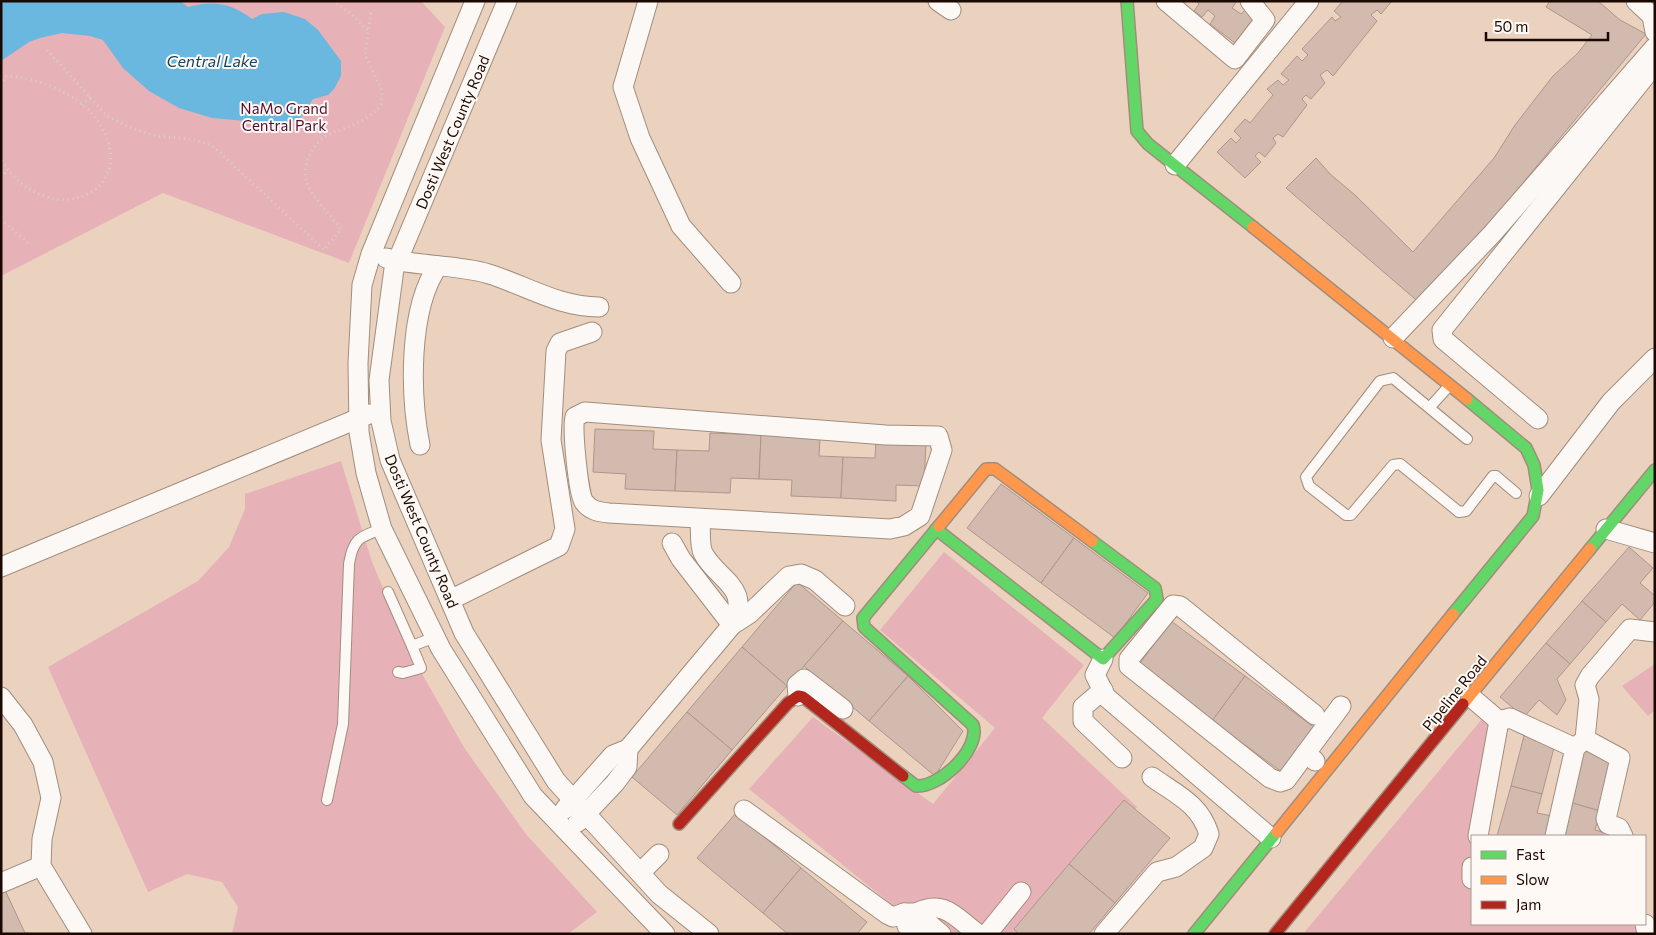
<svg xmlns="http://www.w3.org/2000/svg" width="1656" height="935" font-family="Commissioner,sans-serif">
  <rect width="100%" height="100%" fill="#ebd2bf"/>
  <!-- green -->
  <g fill="#e6b2b7">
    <path d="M1 1H421L445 27 349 263 163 193 1 276Z"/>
    <path d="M341 461 372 562 413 658 465 749 526 834 597 912 568 934H232L238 907 222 882 187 874 148 892 48 667 198 581 229 547 245 509V494Z"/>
    <path d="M944 552 1084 665 1042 718 1137 807 1030 934H928L749 789 813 717 933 804 995 728 880 630Z"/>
    <path d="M1655 664V710L1648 716 1622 686Z"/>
    <path d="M1496 702 1466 886 1472 887V924H1637L1640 934H1303Z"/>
  </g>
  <!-- water -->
  <path fill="#6ab7df" d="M1 1H180L188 7C212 0 232 3 252 19L262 14 284 12 305 19 318 30 341 61V76L334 89 328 95 313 99 301 117 283 126 264 128 246 121 212 118 179 108 149 91 123 68 103 40 90 36 62 33 40 38 29 42 1 61Z"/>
  <!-- building -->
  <g fill="#d2baae" stroke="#ad968a">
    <path d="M1196 1H1237L1232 8 1241 14 1246 9 1256 17 1235 43 1210 24 1215 16 1208 10 1202 17 1194 11 1199 4Z"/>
    <path d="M1343 1H1392L1381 14 1377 10 1371 15 1377 21 1333 76 1327 70 1320 75 1325 83 1311 99 1306 95 1302 99 1307 105 1283 137 1278 134 1273 138 1276 143 1265 157 1259 152 1255 156 1261 162 1245 178 1217 152 1231 138 1236 143 1241 138 1234 131 1245 119 1250 123 1273 95 1267 89 1278 80 1283 85 1289 80 1281 74 1297 56 1302 61 1308 55 1302 49 1332 17 1335 21 1341 17 1334 11Z"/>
    <path d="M1550 1H1598L1620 20 1646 34 1422 305 1286 188 1316 158 1330 174 1355 195 1413 252 1494 158 1515 125 1553 76 1578 53 1592 35 1546 7Z"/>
    <path d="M595 429 654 431 653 449 677 450 675 491 625 489 626 474 593 472Z"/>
    <path d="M710 433 761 435 759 479 731 478 730 493 675 491 677 450 709 451Z"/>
    <path d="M761 435 820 438 819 456 843 457 841 498 791 496 792 480 759 479Z"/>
    <path d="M876 440 926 442 924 486 896 485V501L841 498 843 457 875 458Z"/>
    <path d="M1001 484 1074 538 1041 583 967 528Z"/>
    <path d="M1074 538 1148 593 1115 638 1041 583Z"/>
    <path d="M1629 547 1653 568 1640 583 1655 596V602L1640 620 1622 604 1606 622 1582 601Z"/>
    <path d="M797 582 843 621 787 686 742 647Z"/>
    <path d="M1582 601 1606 622 1570 664 1546 643Z"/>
    <path d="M843 621 908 676 869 721 804 666Z"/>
    <path d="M1171 621 1245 676 1212 721 1138 666Z"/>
    <path d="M1546 643 1570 664 1557 679 1566 700 1557 715 1539 700 1524 717 1500 697Z"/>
    <path d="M742 647 787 686 732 750 687 712Z"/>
    <path d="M908 676 963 731 935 776 869 721Z"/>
    <path d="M1245 676 1319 731 1286 775 1212 721Z"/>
    <path d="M687 712 732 750 677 815 632 777Z"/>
    <path d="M1525 732 1556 740 1542 794 1511 786Z"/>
    <path d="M1584 749 1615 757 1600 811 1569 802Z"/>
    <path d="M1511 786 1542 794 1537 813 1557 817 1553 836H1497Z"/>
    <path d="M1124 800 1170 838 1115 903 1069 864Z"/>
    <path d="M1569 802 1600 811 1595 830 1618 836H1560Z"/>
    <path d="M736 813 801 868 763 913 697 858Z"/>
    <path d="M1069 864 1115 903 1089 934H1019L1014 929Z"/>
    <path d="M801 868 867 922 857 934H788L763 913Z"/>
    <path d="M5 890 25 933 45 934H1V891Z"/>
  </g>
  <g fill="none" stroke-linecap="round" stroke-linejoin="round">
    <defs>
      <g id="lane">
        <path d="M1430 407 1449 386"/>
        <path d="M1467 439 1393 378 1380 381 1306 477 1309 486 1346 515H1351L1393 465 1400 464 1459 512 1466 511 1493 476H1496L1516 493"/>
        <path d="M388 592 412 646 435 637"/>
        <path d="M398 672 403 673 421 668 412 646"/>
        <path d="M327 800 343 724 349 564C353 539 359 537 382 529"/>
      </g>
      <g id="street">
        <path d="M475 1 371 254 362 285 358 363 359 432 366 473 382 529 441 649 533 796 665 934"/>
        <path d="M507 1 394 269 379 380 381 421 390 460 464 633 556 781 659 894 709 934"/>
        <path d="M648 1 623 87 640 138 681 226 731 283"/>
        <path d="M938 1 951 10"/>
        <path d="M1166 1 1235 59 1265 20 1250 1"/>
        <path d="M1636 1 1652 16 1655 32"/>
        <path d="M1175 165 1309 1"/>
        <path d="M386 258C420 267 456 264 489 274 527 286 559 307 599 307"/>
        <path d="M1393 338 1492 234 1655 47"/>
        <path d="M585 412 886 435 938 436 942 450 920 516 904 526 890 529 609 513C599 512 591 511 584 502 578 493 572 428 575 417Z"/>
        <path d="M1538 419 1443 339 1442 330 1655 64"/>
        <path d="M420 445C410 395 408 309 438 266"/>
        <path d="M1539 496 1611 402 1655 358"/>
        <path d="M1606 529 1655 543"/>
        <path d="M672 543 681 559 732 625"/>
        <path d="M1 567 369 414"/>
        <path d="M450 600 559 546 565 529 551 440 556 351 560 343 592 332"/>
        <path d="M732 625 749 614 789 576 801 574 815 580 845 606"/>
        <path d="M1103 659 1095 675 1106 697 1271 838"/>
        <path d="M1103 690 1083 707V721L1122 758"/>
        <path d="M798 696 797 685 804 679 843 709"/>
        <path d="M1 697 23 725 43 762 51 798 42 839 41 866 82 934"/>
        <path d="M1471 697 1499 721"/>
        <path d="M1585 739 1589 699 1585 685 1590 676 1630 629 1655 632"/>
        <path d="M1306 753 1286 780 1280 782 1270 778 1129 666V659L1173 605 1180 606 1315 715"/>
        <path d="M1315 761 1306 753 1341 706"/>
        <path d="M565 809 613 755 628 749 732 625C752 587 718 581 703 553 699 545 701 528 700 519"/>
        <path d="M744 810 887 914 893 917 904 913H916L941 934"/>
        <path d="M578 822 615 783 627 767 628 749"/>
        <path d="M1478 836 1499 721 1510 718 1575 748"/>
        <path d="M1555 836 1575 748 1585 739 1620 758 1606 819 1608 824 1619 828 1623 836"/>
        <path d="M1472 867V879"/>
        <path d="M640 873 659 854"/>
        <path d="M1 883 41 866"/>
        <path d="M904 913 907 926 917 934"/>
        <path d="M916 913C945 899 955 917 978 934"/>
        <path d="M1645 924 1647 934"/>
        <path d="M987 934 1021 892"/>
        <path d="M1104 934 1157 872 1176 867 1203 848 1209 834C1200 804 1177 795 1152 777"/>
      </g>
      <g id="fast">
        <path d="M1127 1 1137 131 1148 144 1253 227"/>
        <path d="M936 529 1103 659 1157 599 1155 588 1092 541"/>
        <path d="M1590 549 1655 470"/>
        <path d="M1453 614 1533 516 1538 490 1534 465 1526 448 1467 399"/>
        <path d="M903 776 916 786C939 788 981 749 973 725L864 627 863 618 939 526"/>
        <path d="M1194 934 1277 832"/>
      </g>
      <g id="slow">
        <path d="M1253 227 1467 399"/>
        <path d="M939 526 986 469H995L1092 541"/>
        <path d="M1463 704 1590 549"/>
        <path d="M1277 832 1453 614"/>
      </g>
      <g id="jam">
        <path d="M679 824 788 703 798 696 803 697 903 776"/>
        <path d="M1275 934 1463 704"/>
      </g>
    </defs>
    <!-- lane casing -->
    <use href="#lane" stroke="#a28d7d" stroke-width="12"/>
    <!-- street casing -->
    <use href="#street" stroke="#a28d7d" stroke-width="21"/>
    <!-- fast casing -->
    <use href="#fast" stroke="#a28d7d" stroke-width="14"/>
    <!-- slow casing -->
    <use href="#slow" stroke="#a28d7d" stroke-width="14"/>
    <!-- jam casing -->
    <use href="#jam" stroke="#a28d7d" stroke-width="14"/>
    <!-- path -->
    <g stroke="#d7cfc8" stroke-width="3" stroke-dasharray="1 4" stroke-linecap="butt">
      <path d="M332 1 350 13 368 31"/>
      <path d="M47 50 106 115C123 125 141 133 160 136 180 139 196 138 214 147L324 250 341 229C331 216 316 201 308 186 299 165 314 139 334 132 350 127 370 119 381 105L382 91 365 55 371 11"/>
      <path d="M1 76C44 76 102 102 110 150 116 187 79 207 47 197 27 191 11 177 1 159"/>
      <path d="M1 85 6 76"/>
      <path d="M82 105 90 97"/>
      <path d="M1 177 8 170"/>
      <path d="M1 219 29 244"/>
    </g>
    <!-- lane -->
    <use href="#lane" stroke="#fcf8f5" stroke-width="10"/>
    <!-- street -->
    <use href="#street" stroke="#fcf8f5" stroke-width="19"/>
    <!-- fast -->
    <use href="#fast" stroke="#63d668" stroke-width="11"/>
    <!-- slow -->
    <use href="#slow" stroke="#ff974d" stroke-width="11"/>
    <!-- jam -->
    <use href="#jam" stroke="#b3261e" stroke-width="11"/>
  </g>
  <g text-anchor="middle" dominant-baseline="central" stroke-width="4" stroke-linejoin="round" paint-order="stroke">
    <!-- park labels -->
    <g font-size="15" fill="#510e2d" stroke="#fff9f5">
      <text x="284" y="108">NaMo Grand<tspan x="284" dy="17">Central Park</tspan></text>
    </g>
    <!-- street labels -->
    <g font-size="15" fill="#1b0800" stroke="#fff9f5">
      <text transform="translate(452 132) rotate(-67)">Dosti West County Road</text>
      <text transform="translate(422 531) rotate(67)">Dosti West County Road</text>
      <text transform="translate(1454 693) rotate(-51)">Pipeline Road</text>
    </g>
    <!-- water labels -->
    <g font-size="16" font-style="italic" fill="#15445f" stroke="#fff9f5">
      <text x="212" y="60">Central Lake</text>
    </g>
  </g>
  <!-- border -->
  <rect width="1656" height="935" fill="none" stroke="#1b0800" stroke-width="5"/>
  <!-- legend -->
  <rect x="1471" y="835" width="175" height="90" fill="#fff9f5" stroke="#a49993"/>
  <rect x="1481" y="851" width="25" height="8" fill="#63d668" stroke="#a49993"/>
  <text x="1516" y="860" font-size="15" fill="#1b0800">Fast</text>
  <rect x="1481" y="876" width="25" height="8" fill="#ff974d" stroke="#a49993"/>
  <text x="1516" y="885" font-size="15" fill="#1b0800">Slow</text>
  <rect x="1481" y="901" width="25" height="8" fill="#b3261e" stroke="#a49993"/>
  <text x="1516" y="910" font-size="15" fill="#1b0800">Jam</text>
  <!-- scale -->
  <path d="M1486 32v8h122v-8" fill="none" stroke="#1b0800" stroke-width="2.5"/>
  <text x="1494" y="32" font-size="15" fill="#1b0800" stroke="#fff9f5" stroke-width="4" paint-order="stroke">50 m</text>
</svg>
